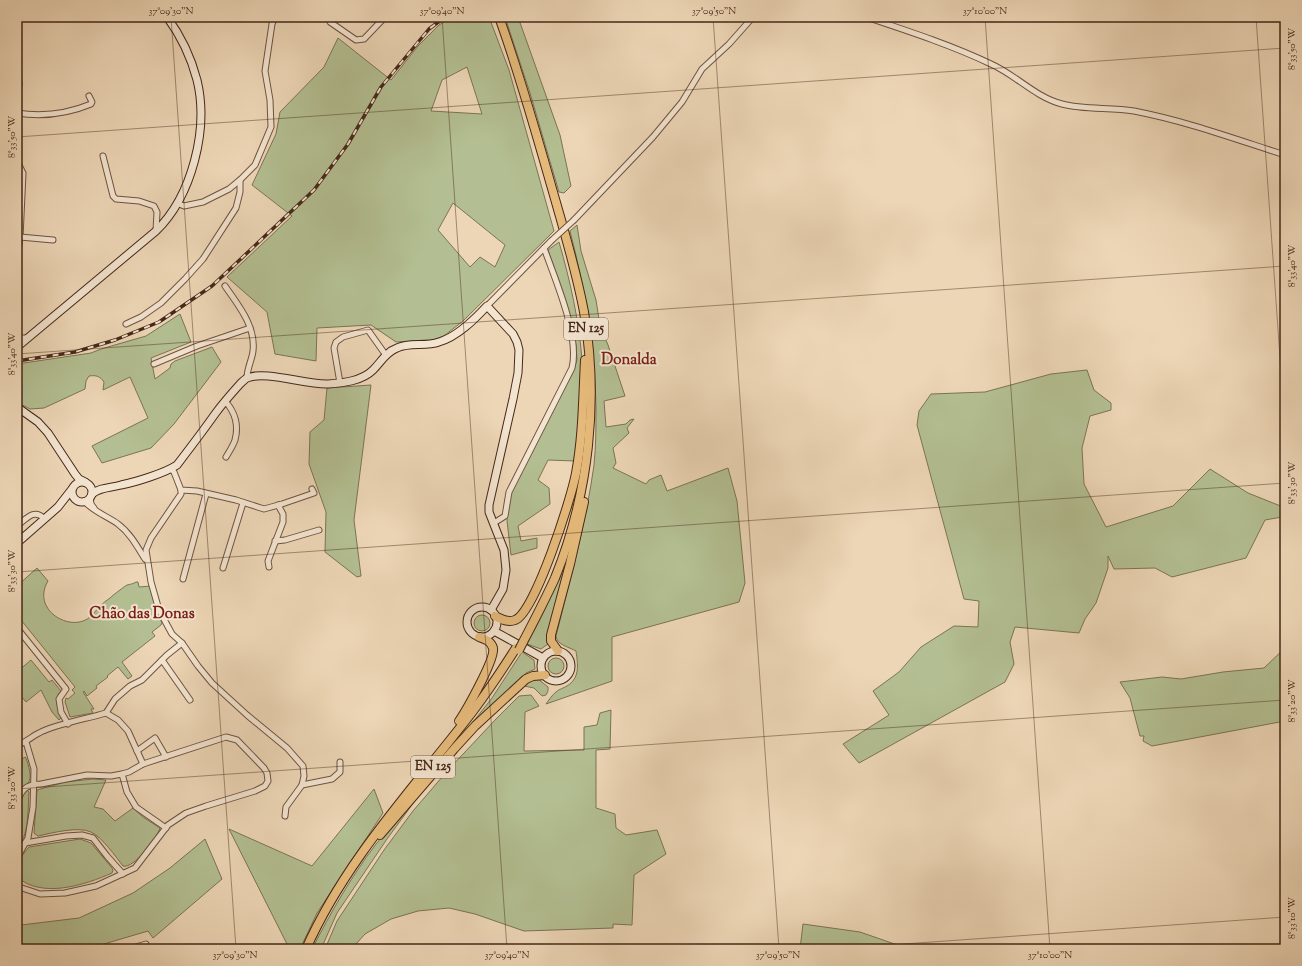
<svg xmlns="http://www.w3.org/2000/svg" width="1302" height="966" font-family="'Sorts Mill Goudy',serif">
  <rect width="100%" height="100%" fill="#edd6b6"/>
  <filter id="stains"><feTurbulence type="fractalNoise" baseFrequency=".005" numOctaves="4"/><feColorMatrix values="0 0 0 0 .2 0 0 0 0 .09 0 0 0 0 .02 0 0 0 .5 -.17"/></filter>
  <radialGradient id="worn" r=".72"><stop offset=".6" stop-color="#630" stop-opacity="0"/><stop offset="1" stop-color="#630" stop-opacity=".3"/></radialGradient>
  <!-- green -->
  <g fill="#b3bf92" stroke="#7c7355" fill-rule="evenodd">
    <path d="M453 17H489L509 70 554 231 463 321 445 335 435 340 396 342 371 325 317 328 316 361 275 354 267 312 227 277 292 216 252 185 276 134 280 112 324 67 338 38 391 80 418 46 439 25ZM467 67 482 114 431 111 442 80ZM453 203 505 245 495 267 480 257 470 267 438 230Z"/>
    <path d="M505 17H518L560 135 571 186 564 193 559 192 530 93Z"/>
    <path d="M577 225 581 251 596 300 600 326 608 345 625 396 604 401 606 427 626 424 630 420 634 419 627 428 629 433 613 448 616 463 613 468 646 484 649 480 661 475 667 491 728 468 737 501 745 583 739 602 612 637V681L546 704C549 700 552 695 556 692 559 689 564 688 567 686 580 678 578 665 576 651 569 647 557 645 556 636 570 580 586 523 594 465 596 446 596 426 596 407 595 347 585 289 570 231Z"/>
    <path d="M559 242C570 280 579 320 582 360 584 394 579 427 575 461L548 460 538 480 549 488 550 504 518 526 521 541 537 538V548L511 555 507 521 508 503 512 489 573 372 577 360 576 345 562 290 548 250Z"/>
    <path d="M180 314 191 342 151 358 155 379 170 368 171 364 175 361 212 347 221 362 174 424 151 448 102 463 92 446 148 418 130 377 103 390 104 382C100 376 96 375 89 376L86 381 85 389 44 408 30 409 17 402V364L91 353 101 349 146 336Z"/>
    <path d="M1087 370 1094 390 1111 403V410L1090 416 1082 448 1084 484 1106 527 1173 506 1210 469 1248 493 1283 507 1282 517 1265 520 1246 558 1172 577 1155 568 1114 569 1108 556V568L1096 603 1085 619 1079 633 1015 627 1010 642 1014 664 1005 682 859 763 843 744 889 715 873 691 899 672 921 647 954 626 978 627 979 601 964 599 917 425 919 411 931 394 985 392 1051 374Z"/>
    <path d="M371 385 354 520 361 576 357 577 325 552 326 512 309 464 310 432 324 420 327 388Z"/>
    <path d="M571 546 549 630 547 639 548 644 541 649 527 644C544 613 559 580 571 546Z"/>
    <path d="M37 568 48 581C43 589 42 599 47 607 55 621 77 628 90 617 97 610 102 603 110 598 113 595 125 586 127 585 131 584 133 584 136 582H138L139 587 151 586 156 607 162 623 161 625 152 632 155 636 122 662 132 676 128 679 118 667 107 676 108 677 96 686 97 688 87 696 84 691 83 692 94 709H91L93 713 70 717 65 702 66 698 68 699 75 693 72 690 75 687 17 615V586Z"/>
    <circle cx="482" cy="623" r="8"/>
    <path d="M1285 648V721L1152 746 1143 741 1144 736H1140L1130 698 1120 682 1162 677 1181 679 1223 672 1264 668Z"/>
    <path d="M522 652 534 660 535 669 526 673 465 732 492 698Z"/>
    <circle cx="556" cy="666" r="8"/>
    <path d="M31 660 49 682 52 680 61 691C53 699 58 708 62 717L59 720 52 712 41 690 26 702 17 691V672Z"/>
    <path d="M538 679 548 687V691L546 695 542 696 534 688 524 686 528 681Z"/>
    <path d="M531 695 539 706 525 712 524 751 584 750V727L597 725 600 713 611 710 610 749 596 750V808L615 814 616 828 626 835 657 830 666 854 634 875 632 925 613 924V928L524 931 475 914 449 908 418 911 391 919 365 934 356 944 348 949H325L337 921 384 850 413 811 449 769 496 719 519 696Z"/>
    <path d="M25 757 26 758C28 764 33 778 28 783 23 788 19 789 17 795V768L22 769V759Z"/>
    <path d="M93 779 106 780 94 807 103 809 115 821 133 808 143 817 160 828C157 838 134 869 123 866 116 857 102 837 91 832 78 826 52 833 38 836L34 833 37 790 65 782Z"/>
    <path d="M374 789 383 813 317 913 300 949H288L289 948 229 829 312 866Z"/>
    <path d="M27 790 29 792C28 805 29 832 21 842L19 843 17 841V823L22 796 24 792Z"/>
    <path d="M417 798 387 839 337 913 321 949H312C331 912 351 877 376 844 389 828 404 813 417 798Z"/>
    <path d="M80 839 91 843 112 868 113 870 112 873C85 885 42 899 17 877V862L29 847Z"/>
    <path d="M205 839 222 879 153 938 148 931 87 949H17V916L21 925 79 918 133 893 170 868Z"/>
    <path d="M803 924 860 932 909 949H800Z"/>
  </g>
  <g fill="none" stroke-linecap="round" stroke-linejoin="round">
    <defs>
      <g id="street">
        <path d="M329 17 330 22 356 40 364 39 385 17"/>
        <path d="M866 17C908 31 951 45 991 64 1016 75 1035 97 1062 104 1084 110 1111 107 1134 111 1186 121 1235 139 1285 155"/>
        <path d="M17 64 19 84"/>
        <path d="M17 84H19L17 93"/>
        <path d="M17 113C43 117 67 114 91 104L92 102 89 96"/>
        <path d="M103 156 113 196 116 199 139 201 154 206 157 212 156 231"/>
        <path d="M17 161 23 173 20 237 17 256"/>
        <path d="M177 203 184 206 203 202 229 189 240 180 255 165 271 127 270 100 265 71 272 24 275 17"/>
        <path d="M574 220 653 137 682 102 702 69 729 44 753 17"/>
        <path d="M20 237 53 240"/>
        <path d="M225 286C238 305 256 326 253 351 252 360 247 368 247 378"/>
        <path d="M487 306 551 241"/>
        <path d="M126 324 141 317 161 303 185 279 203 259 236 208 240 192V180"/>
        <path d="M17 338H28"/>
        <path d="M154 364 197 346 250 328"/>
        <path d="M340 383 334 348 336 342 343 337 368 330 385 354"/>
        <path d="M225 401C235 412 239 425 235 440 233 446 229 452 226 457"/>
        <path d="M171 469 174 472 181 490 197 491 236 500 264 509 282 504 314 493 312 489"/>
        <path d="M181 490V494L151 538 146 550 151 582 159 610 172 634 182 643 198 666 212 683 247 715 287 748 303 766 304 776 302 785 286 807 285 816"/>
        <path d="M90 497 91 504 94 508"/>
        <path d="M84 501C94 512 107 516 118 524 130 533 137 546 145 559"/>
        <path d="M494 523 505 516 509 492 572 368C580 336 555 279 544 248"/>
        <path d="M17 526C27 518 34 508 45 519"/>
        <path d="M275 541 285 540 319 530"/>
        <path d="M269 567 268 561 283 522V514L278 505"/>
        <path d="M223 568 243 503"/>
        <path d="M183 579 206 494"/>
        <path d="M17 628 66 689 59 699 61 712 68 724"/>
        <path d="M162 660 190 700"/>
        <path d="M106 713 118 720 128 731 143 764"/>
        <path d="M17 745C28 742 30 737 39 733 56 724 86 719 106 713L115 699 130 686 142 680 167 655 182 643"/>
        <path d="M137 751 155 738 166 757"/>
        <path d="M122 774 127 792 136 807 166 828"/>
        <path d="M302 785 332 779 340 772V762"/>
        <path d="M17 805C20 791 25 784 41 784L87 775 111 776 122 774 129 772 143 764 226 737 237 740 264 768 267 773 268 781 265 786 255 791 206 806 186 813 168 825 135 868 96 886 65 893 40 894 19 887 17 885"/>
        <path d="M25 843 66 836 82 835 93 838 107 856 123 874"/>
        <path d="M17 858 28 838 33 807 34 769 26 742"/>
        <path d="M129 949 146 944"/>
      </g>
      <g id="secondary">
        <path d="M17 347 156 231C192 196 209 129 197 80 191 57 181 36 167 17"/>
        <path d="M17 407 38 422 48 433 75 474 79 479 85 482"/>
        <circle cx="82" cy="492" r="10"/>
        <path d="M92 494C100 487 111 488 121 485 136 482 165 473 177 465 190 448 203 431 215 414 223 403 231 394 240 384 242 382 245 379 247 378 265 370 306 385 328 384 343 383 362 381 373 370 381 362 386 352 397 348 410 342 425 347 439 342 457 337 474 320 487 306L513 334 517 342 519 350 518 373 513 399 489 505V512L504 550 506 570 503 589 491 610"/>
        <path d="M17 543 58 507 72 489"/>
        <circle cx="482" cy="622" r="15"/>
        <path d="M494 631 543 658"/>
        <circle cx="556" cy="666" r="15"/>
      </g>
      <g id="primary">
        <path d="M499 17C519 72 535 129 551 185 563 227 576 269 584 312 599 401 589 494 555 578 545 600 534 621 523 642"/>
        <path d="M495 616C501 619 508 623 515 620 535 613 572 496 576 473 583 436 583 398 585 360"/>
        <path d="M558 651 551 641V635L570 564 584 502"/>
        <path d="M459 721C466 711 496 658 493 648 491 641 485 639 479 637"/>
        <path d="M380 835 454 749 475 726 526 679 533 676 545 675"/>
        <path d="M306 949C346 859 414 788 473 711 488 691 502 670 516 648"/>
      </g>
    </defs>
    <!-- street casing -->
    <use href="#street" stroke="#6f5340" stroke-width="7"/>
    <!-- secondary casing -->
    <use href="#secondary" stroke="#452718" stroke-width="9"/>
    <!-- primary casing -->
    <use href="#primary" stroke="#452718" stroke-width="10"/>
    <!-- street -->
    <use href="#street" stroke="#f3e4d0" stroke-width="5"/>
    <!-- secondary -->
    <use href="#secondary" stroke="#f3e4d0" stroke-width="7"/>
    <!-- primary -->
    <use href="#primary" stroke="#e6bb7b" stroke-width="8"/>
    <defs>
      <path id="rail" d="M17 361 75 352 115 340 159 322 212 286 314 190 348 144 381 87 429 29 445 17"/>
    </defs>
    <!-- rail casing -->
    <use href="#rail" stroke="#452718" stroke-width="3.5"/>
    <!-- rail -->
    <use href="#rail" stroke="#f3e4d0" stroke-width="2" stroke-dasharray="6" stroke-linecap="butt"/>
    <defs>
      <path id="street-bridge" d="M551 241 574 220"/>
      <path id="primary-bridge" d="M519 650 523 642"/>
    </defs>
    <!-- street-bridge casing -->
    <use href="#street-bridge" stroke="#6f5340" stroke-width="7" stroke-linecap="butt"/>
    <!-- primary-bridge casing -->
    <use href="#primary-bridge" stroke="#452718" stroke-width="10" stroke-linecap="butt"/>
    <!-- street-bridge -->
    <use href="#street-bridge" stroke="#f3e4d0" stroke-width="5"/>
    <!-- primary-bridge -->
    <use href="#primary-bridge" stroke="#e6bb7b" stroke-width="8"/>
  </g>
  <!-- ticks -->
  <path fill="none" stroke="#452718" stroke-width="1" stroke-opacity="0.45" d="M171 17 236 949M442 17 507 949M713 17 779 949M985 17 1050 949M1256 17 1285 429M17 137 1285 48M17 354 1285 266M17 572 1285 483M17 789 1285 700M833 949 1285 917"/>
  <g text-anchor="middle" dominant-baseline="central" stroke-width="4" stroke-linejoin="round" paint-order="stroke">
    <!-- shield labels -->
    <g fill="#f3e4d0" stroke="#79604f" stroke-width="1">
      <rect x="564" y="318" width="44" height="22" rx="3"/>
      <rect x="411" y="756" width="44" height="22" rx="3"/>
    </g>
    <g font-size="13" font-weight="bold" fill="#452718">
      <text x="586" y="329">EN 125</text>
      <text x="433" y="767">EN 125</text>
    </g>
    <!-- neighbourhood labels -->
    <g font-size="15" font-weight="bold" fill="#7a1f14" stroke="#f3e4d0">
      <text x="629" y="360">Donalda</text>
      <text x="142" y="614">Chão das Donas</text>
    </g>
  </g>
  <!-- margin -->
  <rect width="1302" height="966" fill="none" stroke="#edd6b6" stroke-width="44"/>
  <rect x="22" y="22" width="1258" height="922" fill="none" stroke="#452718" stroke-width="1.5"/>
  <g font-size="10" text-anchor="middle" fill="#452718">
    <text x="171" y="14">37°09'30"N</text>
    <text x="442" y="14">37°09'40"N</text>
    <text x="714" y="14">37°09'50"N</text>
    <text x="985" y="14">37°10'00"N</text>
    <text transform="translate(1291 49) rotate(-90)" y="4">8°33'50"W</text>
    <text transform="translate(11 137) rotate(-90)" y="4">8°33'50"W</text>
    <text transform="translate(1291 266) rotate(-90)" y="4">8°33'40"W</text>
    <text transform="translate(11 354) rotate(-90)" y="4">8°33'40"W</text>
    <text transform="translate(1291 483) rotate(-90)" y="4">8°33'30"W</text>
    <text transform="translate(11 571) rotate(-90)" y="4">8°33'30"W</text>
    <text transform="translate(1291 701) rotate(-90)" y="4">8°33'20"W</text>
    <text transform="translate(11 788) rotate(-90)" y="4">8°33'20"W</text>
    <text transform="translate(1291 918) rotate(-90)" y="4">8°33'10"W</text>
    <text x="235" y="958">37°09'30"N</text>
    <text x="507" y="958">37°09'40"N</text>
    <text x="778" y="958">37°09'50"N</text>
    <text x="1050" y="958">37°10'00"N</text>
  </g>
  <rect width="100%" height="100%" filter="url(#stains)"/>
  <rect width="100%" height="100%" fill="url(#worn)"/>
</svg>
